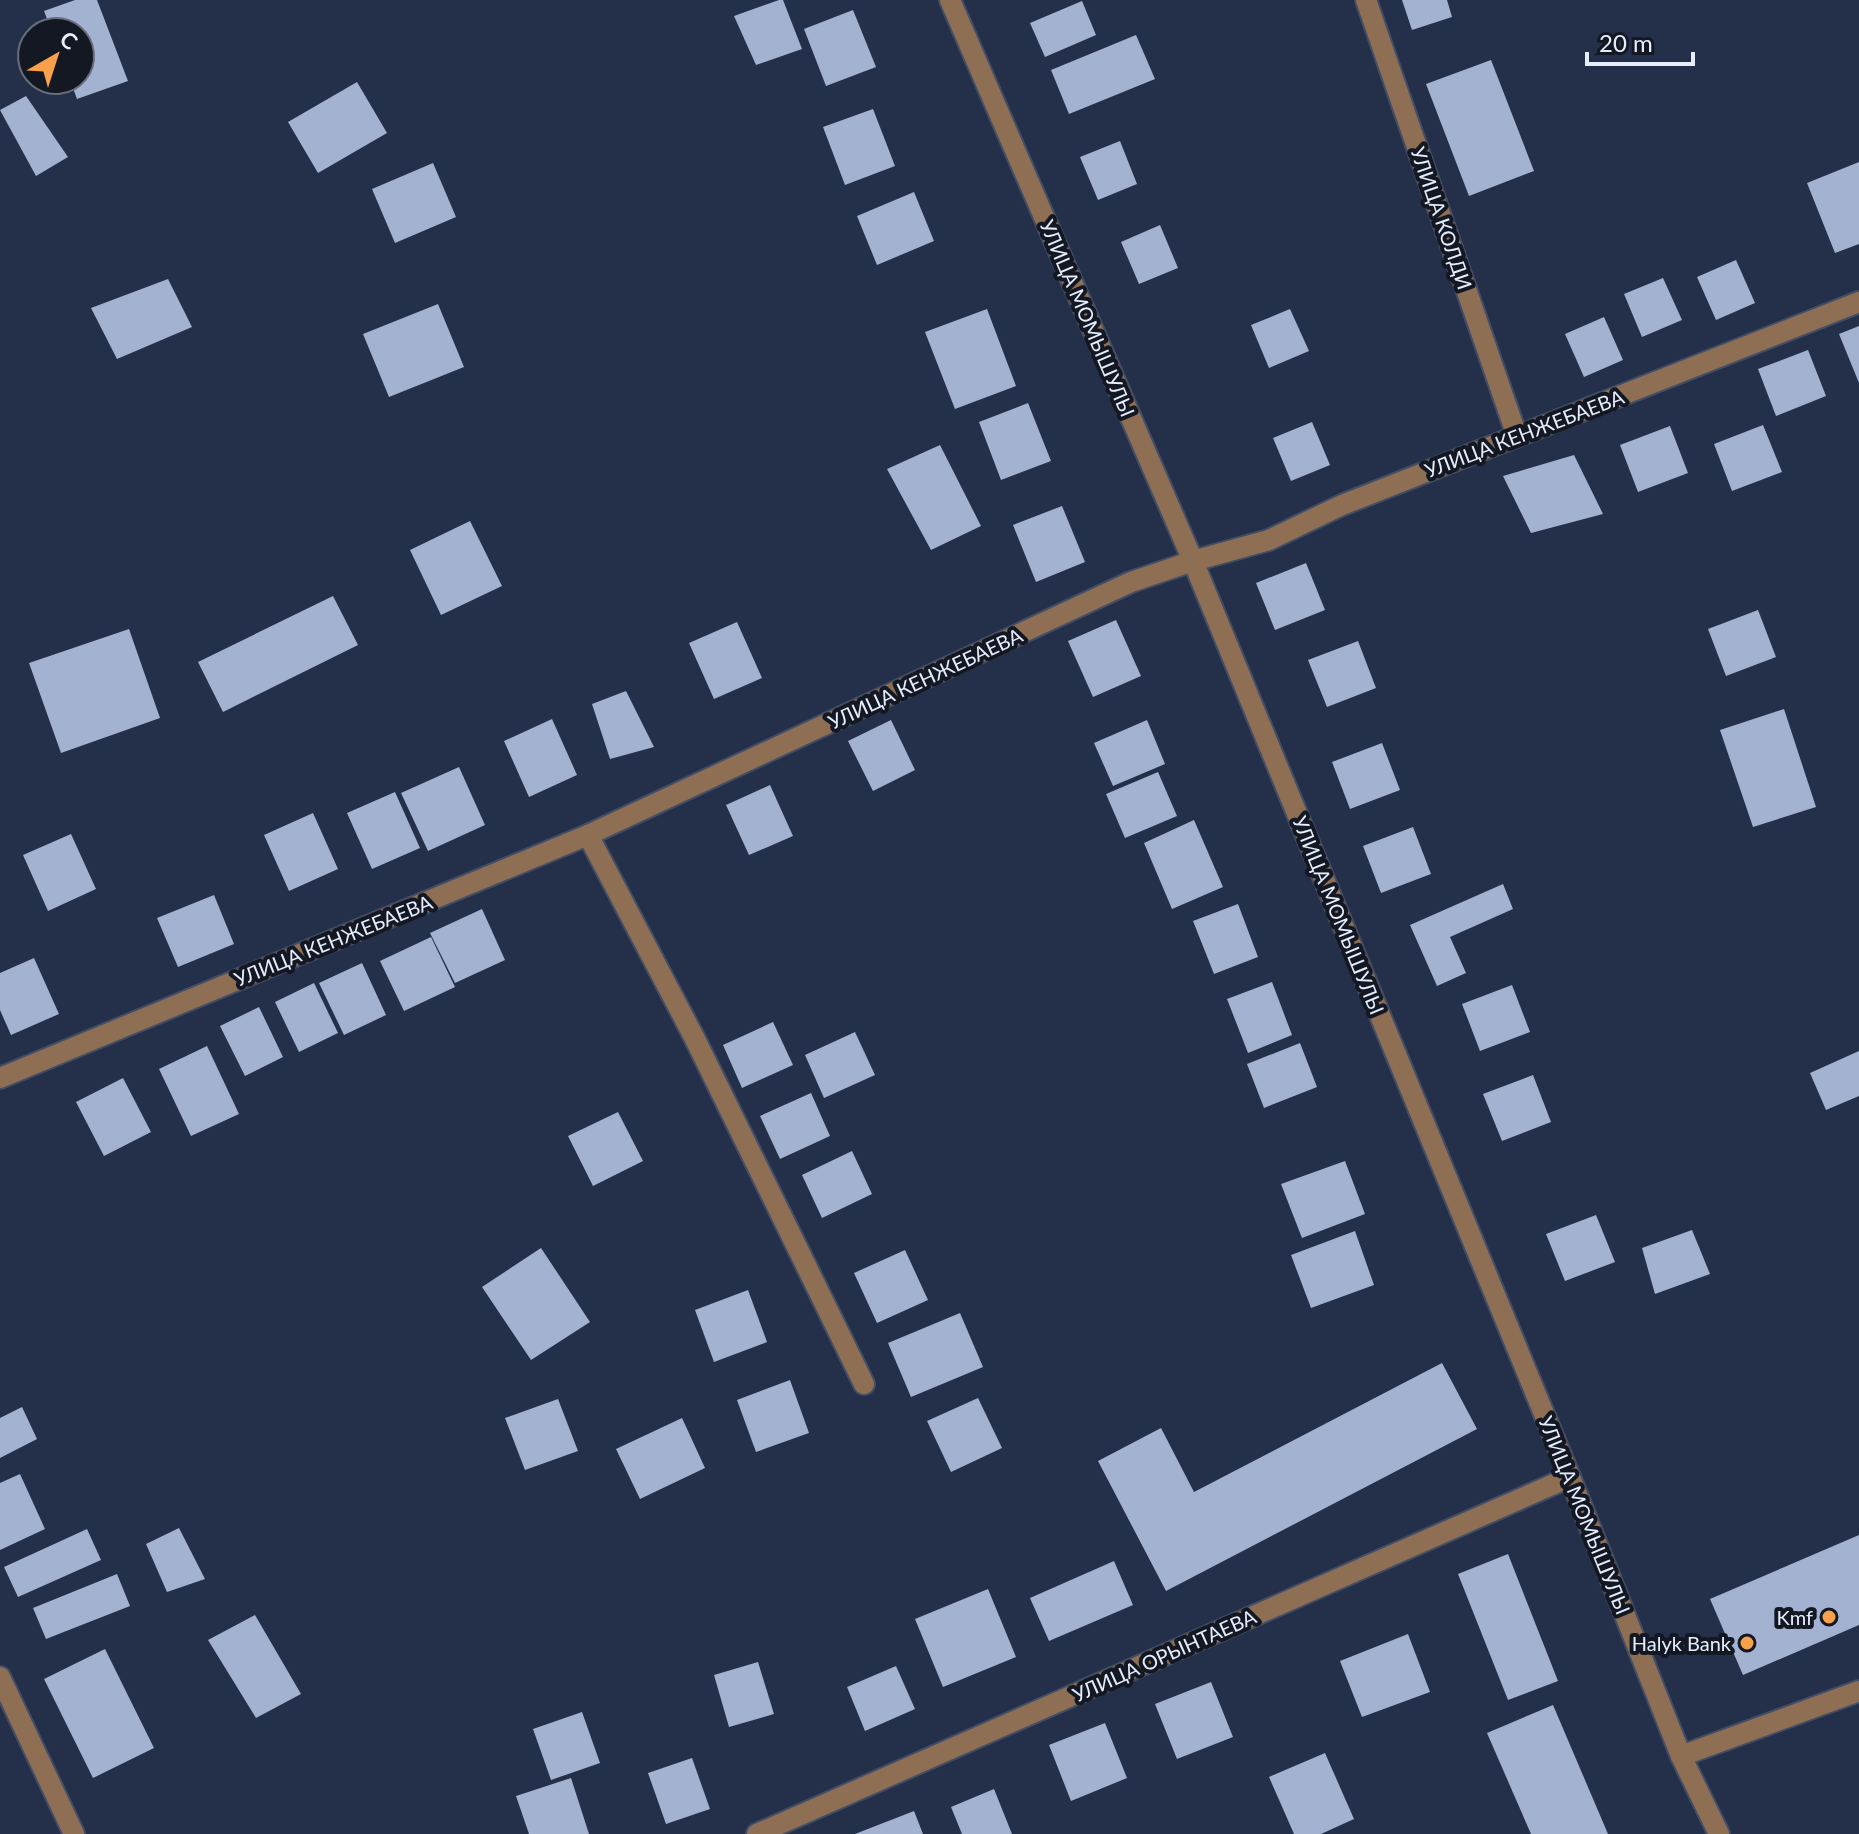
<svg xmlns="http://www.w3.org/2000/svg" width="1859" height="1834" font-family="Lato,sans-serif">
  <rect width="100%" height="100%" fill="#243049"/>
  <!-- building -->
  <g fill="#a3b2d1">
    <path d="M75 0H97L128 81 77 99 70 80H80V32H52L44 11Z"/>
    <path d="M779 0H783L802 49 756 65 734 16Z"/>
    <path d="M1402 0H1447L1452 17 1412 30Z"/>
    <path d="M1082 1 1096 35 1045 57 1030 23Z"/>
    <path d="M853 10 876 67 826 86 804 29Z"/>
    <path d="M1136 35 1155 79 1069 114 1051 70Z"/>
    <path d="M1491 60 1534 171 1469 196 1426 84Z"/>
    <path d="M357 82 387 133 318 173 288 122Z"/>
    <path d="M26 96 68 157 36 176 0 110Z"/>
    <path d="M873 109 895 166 845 185 823 127Z"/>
    <path d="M1120 141 1137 184 1098 200 1080 157Z"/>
    <path d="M1859 162V244L1835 253 1807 183Z"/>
    <path d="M433 163 456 217 395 243 372 189Z"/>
    <path d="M914 192 934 241 877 265 857 216Z"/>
    <path d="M1160 225 1178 268 1139 284 1121 242Z"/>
    <path d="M1736 260 1755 303 1716 320 1697 277Z"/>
    <path d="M1663 278 1682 320 1642 337 1624 294Z"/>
    <path d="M168 279 192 327 117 359 91 308Z"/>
    <path d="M438 304 464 367 389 397 363 334Z"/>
    <path d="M987 309 1016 386 955 409 925 332Z"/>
    <path d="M1290 309 1309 351 1269 368 1251 325Z"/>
    <path d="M1604 317 1623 360 1584 377 1565 334Z"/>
    <path d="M1859 326V383L1839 334Z"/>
    <path d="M1808 350 1826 396 1776 416 1758 369Z"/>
    <path d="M1028 403 1051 461 1001 480 979 422Z"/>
    <path d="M1312 422 1330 465 1291 481 1273 438Z"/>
    <path d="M1763 425 1782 472 1732 491 1714 444Z"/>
    <path d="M1670 426 1688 473 1638 492 1620 445Z"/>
    <path d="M940 445 981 526 931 550 887 469Z"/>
    <path d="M1574 455 1603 514 1531 533 1503 476Z"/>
    <path d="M1062 506 1085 562 1036 582 1013 525Z"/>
    <path d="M470 521 502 586 441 615 410 550Z"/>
    <path d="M1306 563 1325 610 1275 630 1256 583Z"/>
    <path d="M333 596 358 645 223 712 198 662Z"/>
    <path d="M1758 610 1776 657 1726 676 1708 629Z"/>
    <path d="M1116 620 1141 676 1093 697 1068 641Z"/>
    <path d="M737 622 762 678 714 699 689 643Z"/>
    <path d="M129 629 160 718 61 753 29 663Z"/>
    <path d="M1358 641 1376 688 1327 707 1308 660Z"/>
    <path d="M626 691 654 747 610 759 592 704Z"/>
    <path d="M1784 709 1816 807 1753 827 1720 730Z"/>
    <path d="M552 719 577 775 529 797 504 741Z"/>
    <path d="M891 720 915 770 873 791 848 741Z"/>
    <path d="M1147 720 1165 764 1113 786 1094 743Z"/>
    <path d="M1382 743 1400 790 1350 809 1332 762Z"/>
    <path d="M459 767 485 825 428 851 401 793Z"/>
    <path d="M1158 772 1177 816 1125 838 1106 794Z"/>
    <path d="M770 785 793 836 749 855 726 805Z"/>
    <path d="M395 792 420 848 372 869 347 813Z"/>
    <path d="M313 813 338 869 289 891 264 835Z"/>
    <path d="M1194 820 1223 887 1172 909 1144 843Z"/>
    <path d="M1413 827 1431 874 1381 893 1363 846Z"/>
    <path d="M71 834 96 889 48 911 23 855Z"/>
    <path d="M1503 884 1513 909 1450 937 1466 973 1437 986 1410 925Z"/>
    <path d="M214 895 234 944 178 967 157 918Z"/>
    <path d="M1238 904 1258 957 1214 974 1193 921Z"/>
    <path d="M482 909 505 960 455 983 430 933Z"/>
    <path d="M431 937 455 987 404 1011 380 961Z"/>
    <path d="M34 958 59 1014 11 1035 0 1010V973Z"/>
    <path d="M362 963 386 1015 344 1035 319 983Z"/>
    <path d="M1272 982 1292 1035 1248 1053 1227 999Z"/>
    <path d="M314 983 338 1033 299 1052 275 1002Z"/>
    <path d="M1512 985 1530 1032 1480 1051 1462 1004Z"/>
    <path d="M259 1007 283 1057 245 1076 220 1026Z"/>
    <path d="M773 1022 793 1065 742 1088 723 1045Z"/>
    <path d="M855 1032 875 1075 824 1098 805 1055Z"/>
    <path d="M1300 1043 1317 1087 1264 1108 1247 1064Z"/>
    <path d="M207 1046 239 1114 191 1136 159 1069Z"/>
    <path d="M1859 1051V1096L1826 1110 1810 1073Z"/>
    <path d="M1533 1075 1551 1122 1502 1141 1483 1094Z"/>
    <path d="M123 1078 151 1132 104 1156 76 1102Z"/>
    <path d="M811 1093 830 1136 780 1159 760 1116Z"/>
    <path d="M618 1112 643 1161 593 1186 568 1136Z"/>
    <path d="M852 1151 872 1194 822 1218 802 1175Z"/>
    <path d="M1345 1161 1365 1214 1302 1238 1281 1184Z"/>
    <path d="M1596 1215 1615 1262 1565 1281 1546 1234Z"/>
    <path d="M1692 1230 1710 1274 1655 1294 1642 1248Z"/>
    <path d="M1355 1231 1374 1285 1311 1308 1291 1255Z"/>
    <path d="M541 1248 590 1322 531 1360 482 1287Z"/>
    <path d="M905 1250 928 1300 877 1323 854 1273Z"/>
    <path d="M748 1290 767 1342 714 1362 695 1310Z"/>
    <path d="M960 1313 983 1367 911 1397 888 1343Z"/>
    <path d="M1442 1363 1477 1429 1166 1591 1098 1461 1161 1428 1194 1492Z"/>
    <path d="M790 1380 809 1433 756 1452 737 1400Z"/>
    <path d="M978 1398 1002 1448 951 1472 927 1421Z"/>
    <path d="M558 1399 578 1451 525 1470 505 1418Z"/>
    <path d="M22 1407 37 1439 0 1458V1418Z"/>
    <path d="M682 1418 705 1468 640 1499 616 1449Z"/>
    <path d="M20 1474 45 1529 0 1550V1483Z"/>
    <path d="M179 1528 205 1579 167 1592 146 1544Z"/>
    <path d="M87 1529 101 1560 18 1597 4 1567Z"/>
    <path d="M1859 1535V1625L1743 1675 1710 1599Z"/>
    <path d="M1508 1554 1558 1681 1508 1700 1458 1574Z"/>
    <path d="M1114 1561 1133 1605 1049 1641 1030 1598Z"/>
    <path d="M117 1574 130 1606 46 1639 33 1608Z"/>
    <path d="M988 1589 1016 1657 943 1687 915 1619Z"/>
    <path d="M255 1615 301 1694 256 1718 208 1640Z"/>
    <path d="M1408 1634 1430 1692 1362 1717 1340 1661Z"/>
    <path d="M105 1649 154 1748 93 1778 44 1679Z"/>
    <path d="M758 1662 774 1714 729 1727 714 1675Z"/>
    <path d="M896 1666 915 1709 865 1731 847 1687Z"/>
    <path d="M1211 1682 1233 1737 1177 1759 1155 1704Z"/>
    <path d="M1553 1705 1608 1834H1531L1487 1733Z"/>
    <path d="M582 1712 600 1763 551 1780 533 1729Z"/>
    <path d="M1105 1723 1127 1778 1071 1801 1049 1745Z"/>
    <path d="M1325 1753 1354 1819 1321 1834H1294L1269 1777Z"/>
    <path d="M692 1758 710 1809 666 1824 648 1773Z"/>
    <path d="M571 1778 589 1834H529L516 1796Z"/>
    <path d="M994 1789 1012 1834H962L951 1807Z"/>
    <path d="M914 1811 923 1834H855Z"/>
  </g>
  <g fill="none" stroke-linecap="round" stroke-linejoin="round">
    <defs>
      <g id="minor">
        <path d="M950 0 1193 561 1570 1477 1681 1756 1719 1834"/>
        <path d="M1366 0 1517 436"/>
        <path d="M588 835 695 1039 864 1384"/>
        <path d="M0 1078 588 835 1131 582 1193 561 1269 540 1342 505 1859 302"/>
        <path d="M0 1677 74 1834"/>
        <path d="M1681 1756 1859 1691"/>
        <path d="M757 1834 1570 1477"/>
      </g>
    </defs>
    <!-- minor casing -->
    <use href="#minor" stroke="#434e66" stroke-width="24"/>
    <!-- minor -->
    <use href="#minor" stroke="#8f6f54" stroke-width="20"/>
  </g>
  <!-- markers -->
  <g fill="#f8a14a" stroke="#131823" stroke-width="3">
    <circle cx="1829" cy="1617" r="8"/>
    <circle cx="1747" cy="1643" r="8"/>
  </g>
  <g text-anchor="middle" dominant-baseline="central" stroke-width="8" stroke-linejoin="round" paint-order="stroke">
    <!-- street labels -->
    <g font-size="20" fill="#e5edfe" stroke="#131823">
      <text transform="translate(1442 218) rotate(71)">УЛИЦА КОЛДИ</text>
      <text transform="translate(1088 318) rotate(67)">УЛИЦА МОМЫШУЛЫ</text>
      <text transform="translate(1524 433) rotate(-21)">УЛИЦА КЕНЖЕБАЕВА</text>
      <text transform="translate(925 678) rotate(-25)">УЛИЦА КЕНЖЕБАЕВА</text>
      <text transform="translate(1339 915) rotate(68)">УЛИЦА МОМЫШУЛЫ</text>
      <text transform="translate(333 940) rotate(-22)">УЛИЦА КЕНЖЕБАЕВА</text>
      <text transform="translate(1585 1515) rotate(68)">УЛИЦА МОМЫШУЛЫ</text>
      <text transform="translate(1164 1655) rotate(-24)">УЛИЦА ОРЫНТАЕВА</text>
    </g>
    <!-- poi labels -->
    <g font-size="20" fill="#e5edfe" stroke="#131823" text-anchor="end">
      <text x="1813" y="1617">Kmf</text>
      <text x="1731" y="1643">Halyk Bank</text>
    </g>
  </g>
  <!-- north arrow -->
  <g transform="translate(56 56) rotate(39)"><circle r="38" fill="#131823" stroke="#676d7b" stroke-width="2"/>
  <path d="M0-6L14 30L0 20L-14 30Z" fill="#f8a14a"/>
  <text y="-12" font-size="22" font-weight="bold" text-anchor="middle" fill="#e5edfe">С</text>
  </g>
  <!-- scale -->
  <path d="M1587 52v12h106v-12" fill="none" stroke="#e5edfe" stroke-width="4"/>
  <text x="1599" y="52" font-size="24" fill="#e5edfe" stroke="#131823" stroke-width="6" paint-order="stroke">20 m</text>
</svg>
